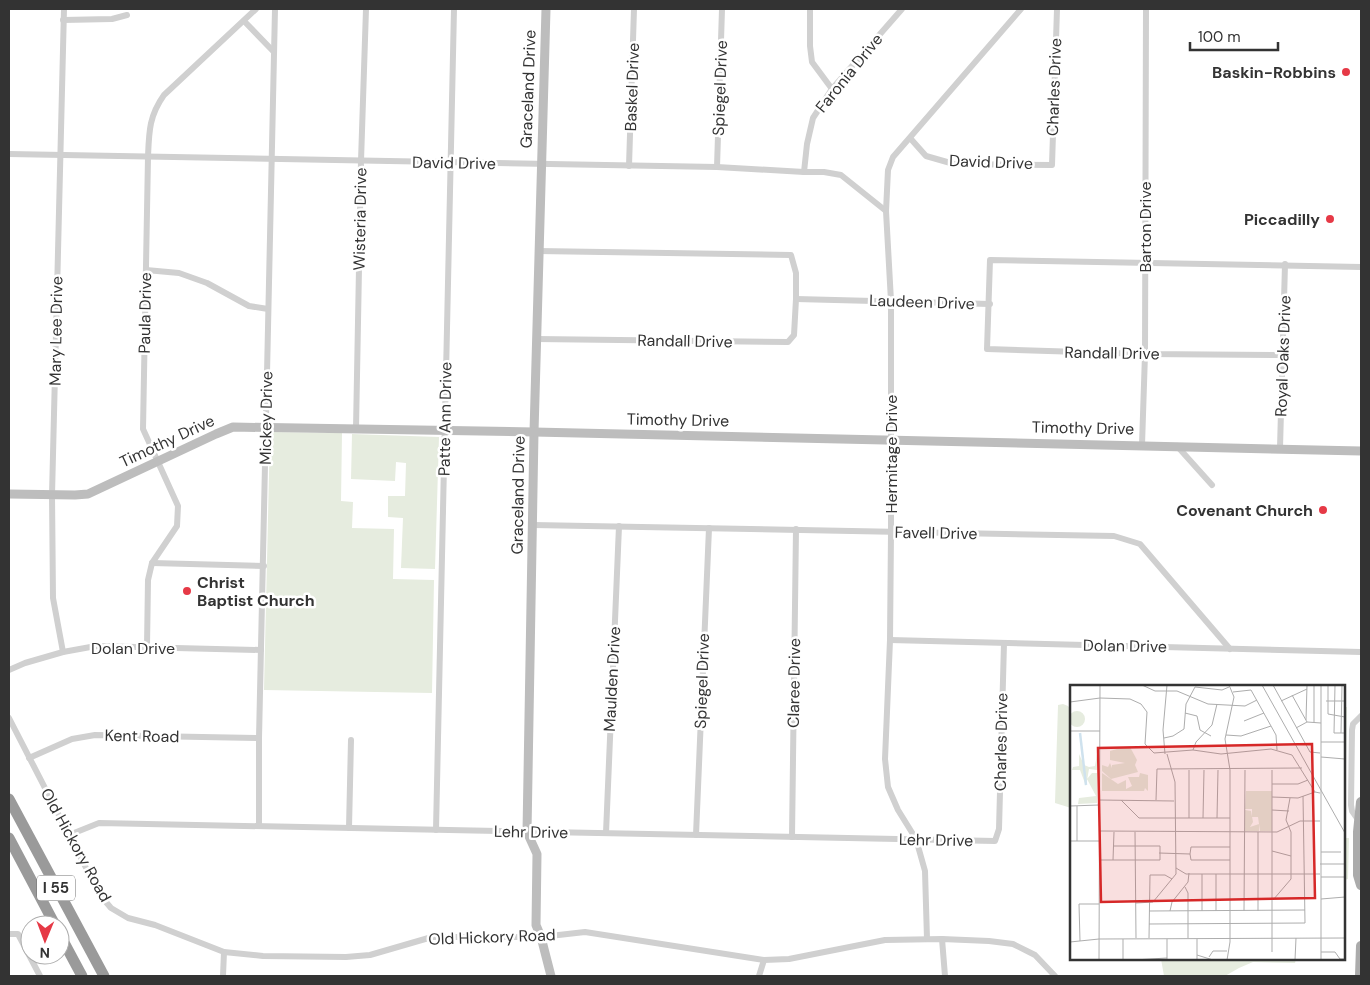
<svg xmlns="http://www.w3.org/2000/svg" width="1370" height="985" font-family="'DM Sans',sans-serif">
  <rect width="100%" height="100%" fill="#fff"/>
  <!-- green -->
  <g fill="#e6ecdf">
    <path d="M270 432 342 433 341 501 353 502 352 528 394 529 393 579 434 580 432 693 264 690Z"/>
    <path d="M352 434 439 437 435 569 401 568 403 518 388 517V496H405L406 463 396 462 395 481 351 479Z"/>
    <path d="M1063 704 1068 706 1071 710V808L1055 803 1058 705Z"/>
    <path d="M1344 707H1347L1345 823H1344Z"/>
    <path d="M1344 833 1345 838H1349L1348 879 1344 880Z"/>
    <path d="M1161 959H1296L1295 963 1253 962 1239 968 1225 976H1164Z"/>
  </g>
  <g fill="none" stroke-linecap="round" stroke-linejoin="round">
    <!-- street -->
    <g stroke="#d0d0d0" stroke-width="6">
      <path d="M810 9V46L812 62 832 89"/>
      <path d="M63 20 112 19 127 15"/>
      <path d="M244 21 273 51"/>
      <path d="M910 138 926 156 954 164 1052 165 1057 9"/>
      <path d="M9 154 717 167 804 172H824L841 175 886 211"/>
      <path d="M629 166 634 9"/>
      <path d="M717 167 722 9"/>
      <path d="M804 172 807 144 813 118 832 89 902 9"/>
      <path d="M146 270 179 273 207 283 249 306 268 309"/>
      <path d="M796 299 990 304"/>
      <path d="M536 339 788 342 794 335 796 299V273L791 255 538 251"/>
      <path d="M1283 355 1145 354 987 349 990 260 1361 267"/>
      <path d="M356 429 361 161 366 9"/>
      <path d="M1142 445 1145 354 1146 9"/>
      <path d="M1177 446 1212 485"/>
      <path d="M1280 448 1285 264"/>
      <path d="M533 525 1114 536 1140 544 1230 649"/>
      <path d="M152 563 264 566"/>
      <path d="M890 640 1361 652"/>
      <path d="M147 646 148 580 152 563 177 526 178 506 143 429 148 157C149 132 149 116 164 95L256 9"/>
      <path d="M63 652 53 598 52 495 64 9"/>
      <path d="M9 670 25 663 63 652 96 646 261 650"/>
      <path d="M9 718 100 895 111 908 128 918 155 925 224 952 263 956 346 957 370 955 432 937H541L585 932 764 960 789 959 885 940 942 939 989 941 1013 944 1035 955 1055 976"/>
      <path d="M29 758 72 739 95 735 259 738"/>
      <path d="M1359 821 1352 811 1351 805 1352 730 1353 724 1361 716"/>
      <path d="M259 826V738L275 9"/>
      <path d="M349 828 351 740"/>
      <path d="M436 830 454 9"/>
      <path d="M606 833 619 526"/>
      <path d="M69 835 99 823 995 841 999 829 1004 643"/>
      <path d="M696 835 709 528"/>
      <path d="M792 837 796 529"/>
      <path d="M9 934H18L40 976"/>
      <path d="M927 939 925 871 916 839 898 810 888 787 885 759 890 640 891 532V301L886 211 888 170 893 157 1021 9"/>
      <path d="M942 939 945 976"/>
      <path d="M223 976 224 952"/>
      <path d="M759 976 764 960"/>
    </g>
    <!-- secondary -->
    <g stroke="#bdbdbd" stroke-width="9">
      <path d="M546 9 534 432 527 832 537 854 536 925 541 937 551 976"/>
      <path d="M9 494 75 495 88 494 216 434 233 427 534 432 1361 451"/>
    </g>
    <!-- primary -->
    <g stroke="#ababab" stroke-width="10">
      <path d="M1361 802 1358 832V875L1361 885"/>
      <path d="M1360 976 1361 946"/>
    </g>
    <!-- highway -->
    <g stroke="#9a9a9a" stroke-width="11">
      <path d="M9 799 104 976"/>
      <path d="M9 838 55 925"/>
      <path d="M60 935 82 976"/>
    </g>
  </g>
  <!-- markers -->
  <g fill="#e63946" stroke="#fff" stroke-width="2">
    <circle cx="1346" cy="72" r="5"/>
    <circle cx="1330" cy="219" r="5"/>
    <circle cx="1323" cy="510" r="5"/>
    <circle cx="187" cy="591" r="5"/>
  </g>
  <g text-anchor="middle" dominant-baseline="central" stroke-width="5" stroke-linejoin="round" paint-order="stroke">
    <!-- shield labels -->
    <rect fill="#fff" stroke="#707070" stroke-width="1" x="37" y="875.5" width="38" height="25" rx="4"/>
    <g font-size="15" font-weight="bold" fill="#333">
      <text x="56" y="888">I 55</text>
    </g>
    <!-- poi labels -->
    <g font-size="16" font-weight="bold" fill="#333" stroke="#fff" text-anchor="end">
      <text x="1336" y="72">Baskin-Robbins</text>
      <text x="1320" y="219">Piccadilly</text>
      <text x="1313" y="510">Covenant Church</text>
      <text x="197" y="582" text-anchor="start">Christ<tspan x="197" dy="18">Baptist Church</tspan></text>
    </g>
    <!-- street labels -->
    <g font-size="16" fill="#333" stroke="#fff">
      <text transform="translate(849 73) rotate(-51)">Faronia Drive</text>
      <text transform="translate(632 87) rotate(-88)">Baskel Drive</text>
      <text transform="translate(1054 87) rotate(-88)">Charles Drive</text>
      <text transform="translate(720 88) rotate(-88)">Spiegel Drive</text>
      <text transform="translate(528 89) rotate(-88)">Graceland Drive</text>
      <text transform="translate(991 162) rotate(2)">David Drive</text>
      <text transform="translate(454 163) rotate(1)">David Drive</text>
      <text transform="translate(360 219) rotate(-89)">Wisteria Drive</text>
      <text transform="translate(1145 227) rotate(-90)">Barton Drive</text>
      <text transform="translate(922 302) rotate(2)">Laudeen Drive</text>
      <text transform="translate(145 313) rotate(-89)">Paula Drive</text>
      <text transform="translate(56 331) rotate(-89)">Mary Lee Drive</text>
      <text transform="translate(685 341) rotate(1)">Randall Drive</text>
      <text transform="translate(1112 353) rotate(1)">Randall Drive</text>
      <text transform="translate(1283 356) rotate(-88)">Royal Oaks Drive</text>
      <text transform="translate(266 418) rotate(-89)">Mickey Drive</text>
      <text transform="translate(445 419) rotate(-89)">Patte Ann Drive</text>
      <text transform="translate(678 420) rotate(1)">Timothy Drive</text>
      <text transform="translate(1083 428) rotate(1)">Timothy Drive</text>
      <text transform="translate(167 441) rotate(-25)">Timothy Drive</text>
      <text transform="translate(891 454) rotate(-90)">Hermitage Drive</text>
      <text transform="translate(518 495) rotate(-89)">Graceland Drive</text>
      <text transform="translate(936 533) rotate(1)">Favell Drive</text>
      <text transform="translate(1125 646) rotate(1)">Dolan Drive</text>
      <text x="133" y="648">Dolan Drive</text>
      <text transform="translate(612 679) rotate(-87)">Maulden Drive</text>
      <text transform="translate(702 681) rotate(-88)">Spiegel Drive</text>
      <text transform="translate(794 683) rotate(-89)">Claree Drive</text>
      <text transform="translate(142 736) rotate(1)">Kent Road</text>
      <text transform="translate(1001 742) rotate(-89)">Charles Drive</text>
      <text transform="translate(531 832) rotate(1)">Lehr Drive</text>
      <text transform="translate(936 840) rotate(1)">Lehr Drive</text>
      <text transform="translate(76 845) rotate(61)">Old Hickory Road</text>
      <text transform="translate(492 937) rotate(-2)">Old Hickory Road</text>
    </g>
  </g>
  <!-- overview -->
  <g transform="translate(1070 685)">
    <rect width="275" height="275" fill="#fff"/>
    <path d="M-1 34a8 8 0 1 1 16 0a8 8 0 1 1-16 0ZM54 62H60L67 75 65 80 68 87 41 94 32 86V80L38 82 40 78 42 83V80L55 78 40 75V66ZM9 69 14 80 19 82 25 81 27 69V85L19 84 16 101 10 85H2L3 82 9 81ZM22 88H27V118L8 119 9 113 26 111 17 94ZM32 88 48 99 56 95V104L62 101 58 92H69L70 88 78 90V106L75 103 74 106H32ZM176 106H202V146H190L188 132H182V124H175ZM175 125 181 126 183 137 180 142 189 139V146H175Z" fill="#e6ecdf"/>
    <path fill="none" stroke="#cfe2ee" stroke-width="2.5" d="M10 48 16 100"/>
    <path fill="none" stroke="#adadad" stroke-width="1" d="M72 0 85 6H107L138 19 175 21 187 15M192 0 275 148M203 0 240 67 250 68M258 0V29L275 32M265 0 264 48H275M163 7 181 5 206 50 207 65M222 10 237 37M211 16 237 4M256 16H275M0 17 30 13 60 14 71 19 77 27 75 59 84 68 123 65 151 69 201 64 222 70 245 107 250 108M115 28 127 31 130 45 141 51M236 35 237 0M174 36 194 28M244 37V0M226 43 237 37 251 38M0 46H30M271 48 272 0M156 50 171 51 201 41M94 53 103 51 114 44 116 19 125 2 152 5 159 2M251 57H275M123 65 126 57 142 40 147 19M95 69 93 45 97 0M251 72 275 74M119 85V133M202 99H228L238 95M202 112 228 113 245 107M30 115 104 116M51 115 69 133H160M86 115 87 84 232 83M0 121 29 120M202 125 219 126M133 133 134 85M147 133 148 85M30 146 207 147 230 136H250M65 147 66 253M0 156H29M7 156V121M202 166 221 171M251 167H271M89 168 120 169M30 175H90V161H44M43 175 44 147M160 175H121L120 169 121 162H160M250 179H275M106 183 116 189H250M251 192H275M115 202 118 208V253M251 214 275 212M203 215 221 194V147L216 135 220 113M66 218 83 217 106 189 105 97 97 69M79 226 235 225M100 226 102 217 118 197 119 188M132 226V189M146 226V189M174 226 175 85M188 226V147M79 239 235 238 233 111M79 253 80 190H95L102 194M97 254V275M10 256 9 219H29M0 257 29 254 275 253M202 267V85M251 267H265L270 274H275M127 270 143 275M139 272 143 266H157M29 275 30 0M53 275V254M64 275 97 273M127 275V254M157 275 160 257V85L155 54 164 12 159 0M225 275 226 253M251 275V0"/>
    <path fill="#d62828" fill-opacity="0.15" stroke="#d62828" stroke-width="2.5" d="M242 59 245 213 31 217 28 63Z"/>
    <rect width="275" height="275" fill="none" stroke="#333" stroke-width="2.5"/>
  </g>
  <!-- border -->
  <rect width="1370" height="985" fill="none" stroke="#333333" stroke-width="20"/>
  <!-- north arrow -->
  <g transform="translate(45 940) rotate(181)"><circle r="24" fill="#ffffff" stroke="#adadad"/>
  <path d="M0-4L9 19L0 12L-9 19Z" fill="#e63946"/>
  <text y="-8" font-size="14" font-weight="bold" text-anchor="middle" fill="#333333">N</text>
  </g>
  <!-- scale -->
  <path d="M1190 42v8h88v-8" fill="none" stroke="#333333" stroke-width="2.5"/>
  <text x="1198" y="42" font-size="15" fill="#333333" stroke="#ffffff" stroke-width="4" paint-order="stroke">100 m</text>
</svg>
